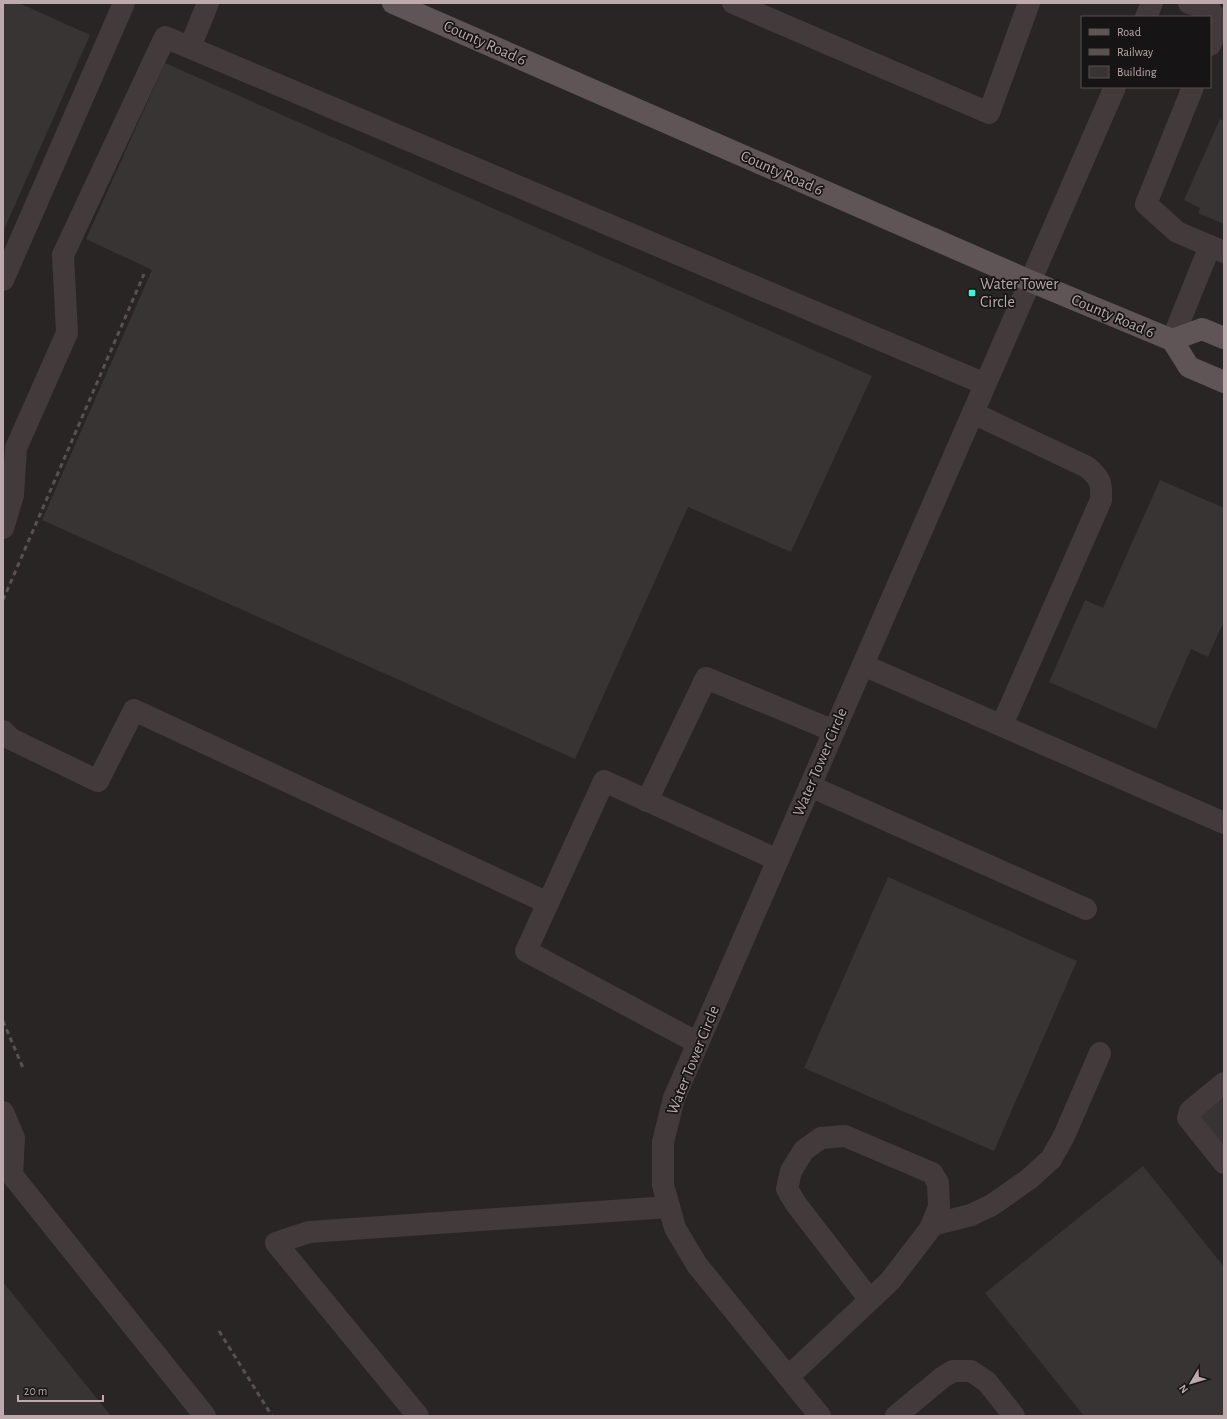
<svg xmlns="http://www.w3.org/2000/svg" width="1227" height="1419" font-family="'Alegreya Sans',sans-serif">
  <rect width="100%" height="100%" fill="#1b1919"/>
  <!-- built -->
  <path fill="#292525" fill-rule="evenodd" d="M3 3H1224V1416H3ZM1082 17H1210V87H1082Z"/>
  <!-- building -->
  <g fill="#383434">
    <path d="M3 3H19L90 35 3 232Z"/>
    <path d="M165 63 872 376 791 552 688 507 575 759 42 520 152 270 86 239Z"/>
    <path d="M1220 119 1224 121V224L1198 213 1200 208 1184 200Z"/>
    <path d="M1160 480 1224 508V621L1208 657 1191 649 1156 729 1049 682 1085 600 1103 608Z"/>
    <path d="M888 877 1077 961 994 1151 804 1068Z"/>
    <path d="M1224 1091V1147L1197 1112Z"/>
    <path d="M1143 1166 1224 1267V1416H1084L985 1293Z"/>
    <path d="M3 1282 111 1416H3Z"/>
  </g>
  <g fill="none" stroke-linecap="round" stroke-linejoin="round">
    <!-- minor -->
    <g stroke="#433b3b" stroke-width="22">
      <path d="M733 3 989 113 1029 3"/>
      <path d="M1189 3 1209 9 1224 27"/>
      <path d="M1146 17 1152 3"/>
      <path d="M1210 45 1220 22"/>
      <path d="M190 47 208 3"/>
      <path d="M1193 87 1146 204 1177 232 1224 252"/>
      <path d="M3 280 124 3"/>
      <path d="M1172 340 1210 246"/>
      <path d="M973 413 1087 467C1100 478 1102 482 1101 500L1002 725"/>
      <path d="M3 528 13 495 16 448 67 333 63 255 165 37 985 384"/>
      <path d="M863 665 1224 823"/>
      <path d="M3 731 11 739 98 781 134 710 548 903"/>
      <path d="M810 786 1086 909"/>
      <path d="M647 801 706 678 834 731"/>
      <path d="M698 1043 526 951 604 781 778 860"/>
      <path d="M1224 1083 1190 1111 1188 1118 1224 1163"/>
      <path d="M3 1112 14 1138 12 1175 205 1416"/>
      <path d="M932 1225 971 1215 992 1205 1029 1179 1051 1159 1064 1136 1100 1053"/>
      <path d="M788 1377 890 1281 930 1229 939 1207 938 1183 932 1173 845 1136 821 1138 804 1150 791 1171 787 1189 796 1204 870 1300"/>
      <path d="M418 1416 276 1243 309 1232 669 1207"/>
      <path d="M820 1416 697 1265 675 1228 663 1185V1142L674 1098 1115 87"/>
      <path d="M896 1416 943 1377 953 1371H971L987 1382 1014 1416"/>
    </g>
    <!-- major -->
    <g stroke="#605556" stroke-width="22">
      <path d="M393 3 1030 281 1172 340 1189 367 1224 382"/>
      <path d="M1172 340 1202 329 1224 338"/>
    </g>
    <!-- rail -->
    <g stroke="#5a5051" stroke-width="3" stroke-dasharray="5 4" stroke-linecap="butt">
      <path d="M3 600 144 274"/>
      <path d="M3 1021 23 1068"/>
      <path d="M219 1331 272 1416"/>
    </g>
  </g>
  <!-- markers -->
  <rect fill="#2dffd9" stroke="#161414" stroke-width="1.5" x="968" y="289" width="8" height="8" rx="2"/>
  <g text-anchor="middle" dominant-baseline="central" stroke-width="3.5" stroke-linejoin="round" paint-order="stroke">
    <!-- street labels -->
    <g font-size="16" fill="#bcaaad" stroke="#161414">
      <text transform="translate(485 43) rotate(24)">County Road 6</text>
      <text transform="translate(782 173) rotate(24)">County Road 6</text>
      <text transform="translate(1113 316) rotate(23)">County Road 6</text>
      <text transform="translate(820 762) rotate(-67)">Water Tower Circle</text>
      <text transform="translate(693 1060) rotate(-68)">Water Tower Circle</text>
    </g>
    <!-- poi labels -->
    <g font-size="16" fill="#bcaaad" stroke="#161414" text-anchor="start">
      <text x="980" y="284">Water Tower<tspan x="980" dy="18">Circle</tspan></text>
    </g>
  </g>
  <!-- border -->
  <rect width="1227" height="1419" fill="none" stroke="#bcaaad" stroke-width="8"/>
  <!-- legend -->
  <rect x="1081" y="16" width="130" height="72" fill="#161414" stroke="#585051"/>
  <rect x="1089" y="29" width="20" height="6" fill="#605556" stroke="#585051"/>
  <text x="1117" y="36" font-size="12" fill="#bcaaad">Road</text>
  <rect x="1089" y="49" width="20" height="6" fill="#5a5051" stroke="#585051"/>
  <text x="1117" y="56" font-size="12" fill="#bcaaad">Railway</text>
  <rect x="1089" y="66" width="20" height="12" fill="#383434" stroke="#585051"/>
  <text x="1117" y="76" font-size="12" fill="#bcaaad">Building</text>
  <!-- north arrow -->
  <g transform="translate(1191 1383) rotate(232)" stroke="#161414" stroke-width="3" paint-order="stroke">
  <path d="M0-3L7 15L0 10L-7 15Z" fill="#bcaaad"/>
  <text y="-6" font-size="11" font-weight="bold" text-anchor="middle" fill="#bcaaad">N</text>
  </g>
  <!-- scale -->
  <path d="M18 1395v6h85v-6" fill="none" stroke="#bcaaad" stroke-width="2"/>
  <text x="24" y="1395" font-size="12" fill="#bcaaad" stroke="#161414" stroke-width="3" paint-order="stroke">20 m</text>
</svg>
